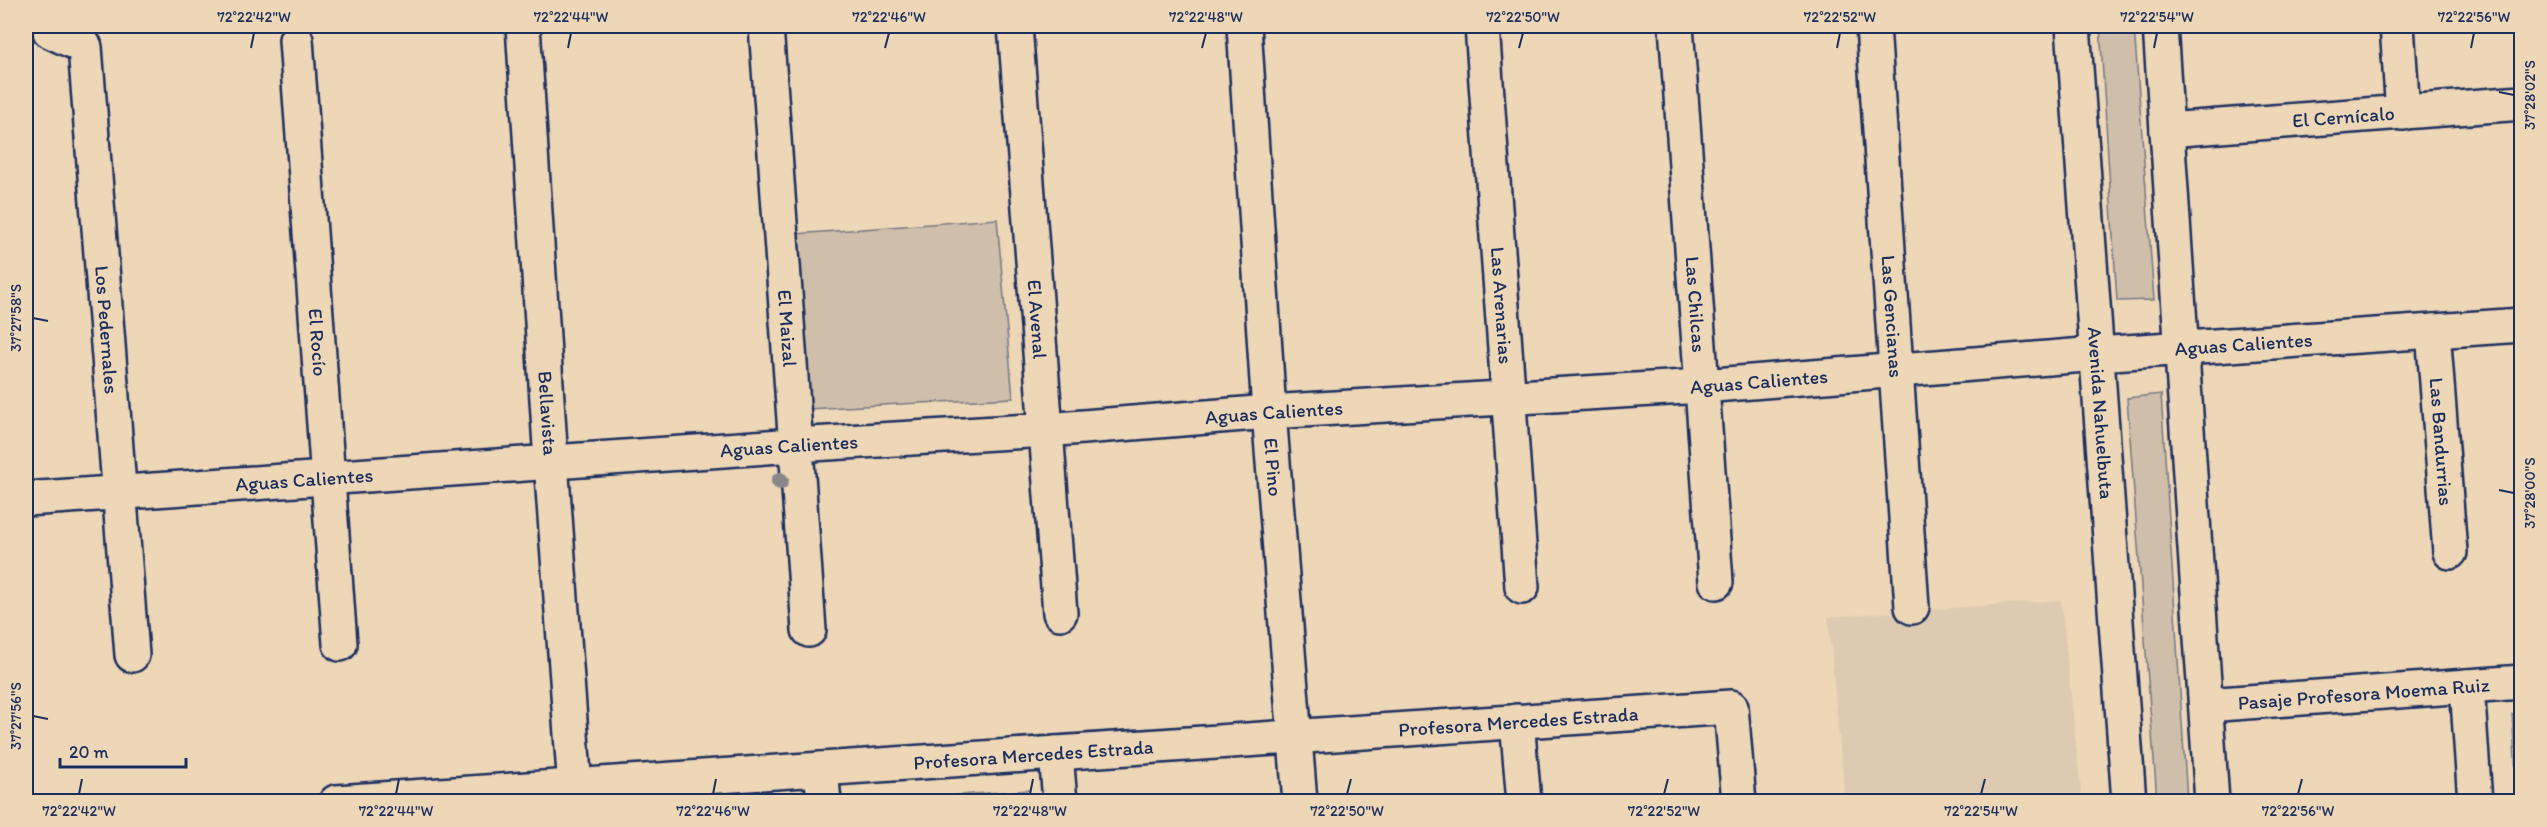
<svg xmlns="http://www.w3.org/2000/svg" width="2547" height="827" font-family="Itim,sans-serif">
  <rect width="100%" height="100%" fill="#eed7b7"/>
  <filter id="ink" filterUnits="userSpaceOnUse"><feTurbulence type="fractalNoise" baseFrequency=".0167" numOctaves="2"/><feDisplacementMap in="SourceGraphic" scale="12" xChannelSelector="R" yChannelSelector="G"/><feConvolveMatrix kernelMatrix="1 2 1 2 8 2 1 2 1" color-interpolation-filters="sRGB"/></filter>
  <g filter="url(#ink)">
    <!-- built -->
    <path fill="#decab0" d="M2061 600 2082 801H1845L1828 617Z"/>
    <!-- green -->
    <g fill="#cfbfaa" stroke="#757784" stroke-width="1.5">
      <path d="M2100 26H2134L2154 300 2117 301Z"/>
      <path d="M997 219 1013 398 807 409 796 234Z"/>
      <path d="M2161 394 2187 801H2157L2127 398Z"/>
      <path d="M2521 713 2522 801 2518 802 2512 714Z"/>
      <path d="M1029 790 1030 801H876Z"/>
    </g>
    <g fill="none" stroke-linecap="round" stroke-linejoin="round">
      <defs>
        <g id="minor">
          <path id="s1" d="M50 26V31L85 47 132 655"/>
          <path id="s2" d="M523 26 551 462 576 802"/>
          <path id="s3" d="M766 26 809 630"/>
          <path id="s4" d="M1015 26 1060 613"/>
          <path id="s5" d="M1244 26 1269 412 1300 802"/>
          <path id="s6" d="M1482 26 1522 587"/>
          <path id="s7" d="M1676 26 1716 582"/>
          <path id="s8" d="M1873 26 1912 607"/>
          <path id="s9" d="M2073 26 2129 802"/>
          <path d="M2160 26 2212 802"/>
          <path d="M2397 26 2403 113"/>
          <path id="s10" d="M296 40 340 644"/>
          <path id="s11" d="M2167 130 2522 103"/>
          <path id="s12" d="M2433 331 2450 552"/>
          <path id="s13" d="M26 499 795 445 1046 430 1269 412 1702 386 2097 354 2522 325"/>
          <path d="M2467 686 2475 802"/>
          <path id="s14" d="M2206 705 2522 682"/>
          <path d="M1517 721 1524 802"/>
          <path d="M1056 753 1060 802"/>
          <path d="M821 769 824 802"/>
          <path id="s15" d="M336 802 1731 707 1739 802"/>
        </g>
      </defs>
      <!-- minor casing -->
      <use href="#minor" stroke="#1b2f5e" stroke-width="38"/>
      <!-- minor -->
      <use href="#minor" stroke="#eed7b7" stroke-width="33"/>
    </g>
    <!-- trees -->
    <circle fill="#89878c" cx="780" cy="481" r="9"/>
  </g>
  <!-- ticks -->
  <path fill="none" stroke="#1b2f5e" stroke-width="2" d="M251 48 254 33M568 48 571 33M885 48 889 33M1202 48 1206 33M1519 48 1523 33M1837 48 1840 33M2154 48 2157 33M2471 48 2474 33M2499 92 2514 95M33 318 48 321M2499 490 2514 493M33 716 48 719M79 794 82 779M396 794 399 779M713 794 716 779M1030 794 1033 779M1347 794 1351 779M1664 794 1668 779M1981 794 1985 779M2298 794 2302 779"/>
  <g text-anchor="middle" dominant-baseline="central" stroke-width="4.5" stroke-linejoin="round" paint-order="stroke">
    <!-- street labels -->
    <g font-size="20" fill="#1b2f5e" stroke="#eed7b7">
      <text stroke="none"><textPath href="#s11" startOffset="177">El Cernícalo</textPath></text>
      <text stroke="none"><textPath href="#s7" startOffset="279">Las Chilcas</textPath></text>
      <text stroke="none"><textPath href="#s6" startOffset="280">Las Arenarias</textPath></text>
      <text stroke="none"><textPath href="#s8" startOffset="291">Las Gencianas</textPath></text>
      <text stroke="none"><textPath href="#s4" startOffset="294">El Avenal</textPath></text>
      <text stroke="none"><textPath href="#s3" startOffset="303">El Maizal</textPath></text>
      <text stroke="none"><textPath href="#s1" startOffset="327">Los Pedernales</textPath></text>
      <text stroke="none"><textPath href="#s10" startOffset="303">El Rocío</textPath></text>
      <text stroke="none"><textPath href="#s13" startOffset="2223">Aguas Calientes</textPath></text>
      <text stroke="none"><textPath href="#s13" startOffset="1737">Aguas Calientes</textPath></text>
      <text stroke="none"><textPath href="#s13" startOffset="1251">Aguas Calientes</textPath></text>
      <text stroke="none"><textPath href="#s2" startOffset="388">Bellavista</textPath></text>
      <text stroke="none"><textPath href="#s9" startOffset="388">Avenida Nahuelbuta</textPath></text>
      <text stroke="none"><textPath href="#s12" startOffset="111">Las Bandurrias</textPath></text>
      <text stroke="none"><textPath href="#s13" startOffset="765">Aguas Calientes</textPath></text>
      <text stroke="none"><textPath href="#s5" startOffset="442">El Pino</textPath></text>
      <text stroke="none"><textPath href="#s13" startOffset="279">Aguas Calientes</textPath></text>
      <text stroke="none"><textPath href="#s14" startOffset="158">Pasaje Profesora Moema Ruiz</textPath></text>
      <text stroke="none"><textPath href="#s15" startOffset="1185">Profesora Mercedes Estrada</textPath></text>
      <text stroke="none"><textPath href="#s15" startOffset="699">Profesora Mercedes Estrada</textPath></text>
    </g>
  </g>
  <!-- margin -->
  <rect width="2547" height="827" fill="none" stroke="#eed7b7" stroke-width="66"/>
  <!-- scale -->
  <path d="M60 758v9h126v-9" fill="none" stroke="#1b2f5e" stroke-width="3"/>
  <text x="69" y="758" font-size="18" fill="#1b2f5e" stroke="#eed7b7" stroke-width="4.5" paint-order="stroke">20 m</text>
  <rect x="33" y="33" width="2481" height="761" fill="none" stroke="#1b2f5e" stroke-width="2"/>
  <g font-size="15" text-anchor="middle" fill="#1b2f5e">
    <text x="254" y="22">72°22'42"W</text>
    <text x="571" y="22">72°22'44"W</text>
    <text x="889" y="22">72°22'46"W</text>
    <text x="1206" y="22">72°22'48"W</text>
    <text x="1523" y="22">72°22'50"W</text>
    <text x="1840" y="22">72°22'52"W</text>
    <text x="2157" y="22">72°22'54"W</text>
    <text x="2474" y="22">72°22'56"W</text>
    <text transform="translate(2530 95) rotate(-90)" y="5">37°28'02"S</text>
    <text transform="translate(16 318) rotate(-90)" y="5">37°27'58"S</text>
    <text transform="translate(2530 493) rotate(-90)" y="5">37°28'00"S</text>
    <text transform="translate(16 716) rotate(-90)" y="5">37°27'56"S</text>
    <text x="79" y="816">72°22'42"W</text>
    <text x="396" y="816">72°22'44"W</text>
    <text x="713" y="816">72°22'46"W</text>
    <text x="1030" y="816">72°22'48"W</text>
    <text x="1347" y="816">72°22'50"W</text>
    <text x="1664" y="816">72°22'52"W</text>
    <text x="1981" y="816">72°22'54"W</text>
    <text x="2298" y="816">72°22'56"W</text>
  </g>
</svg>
